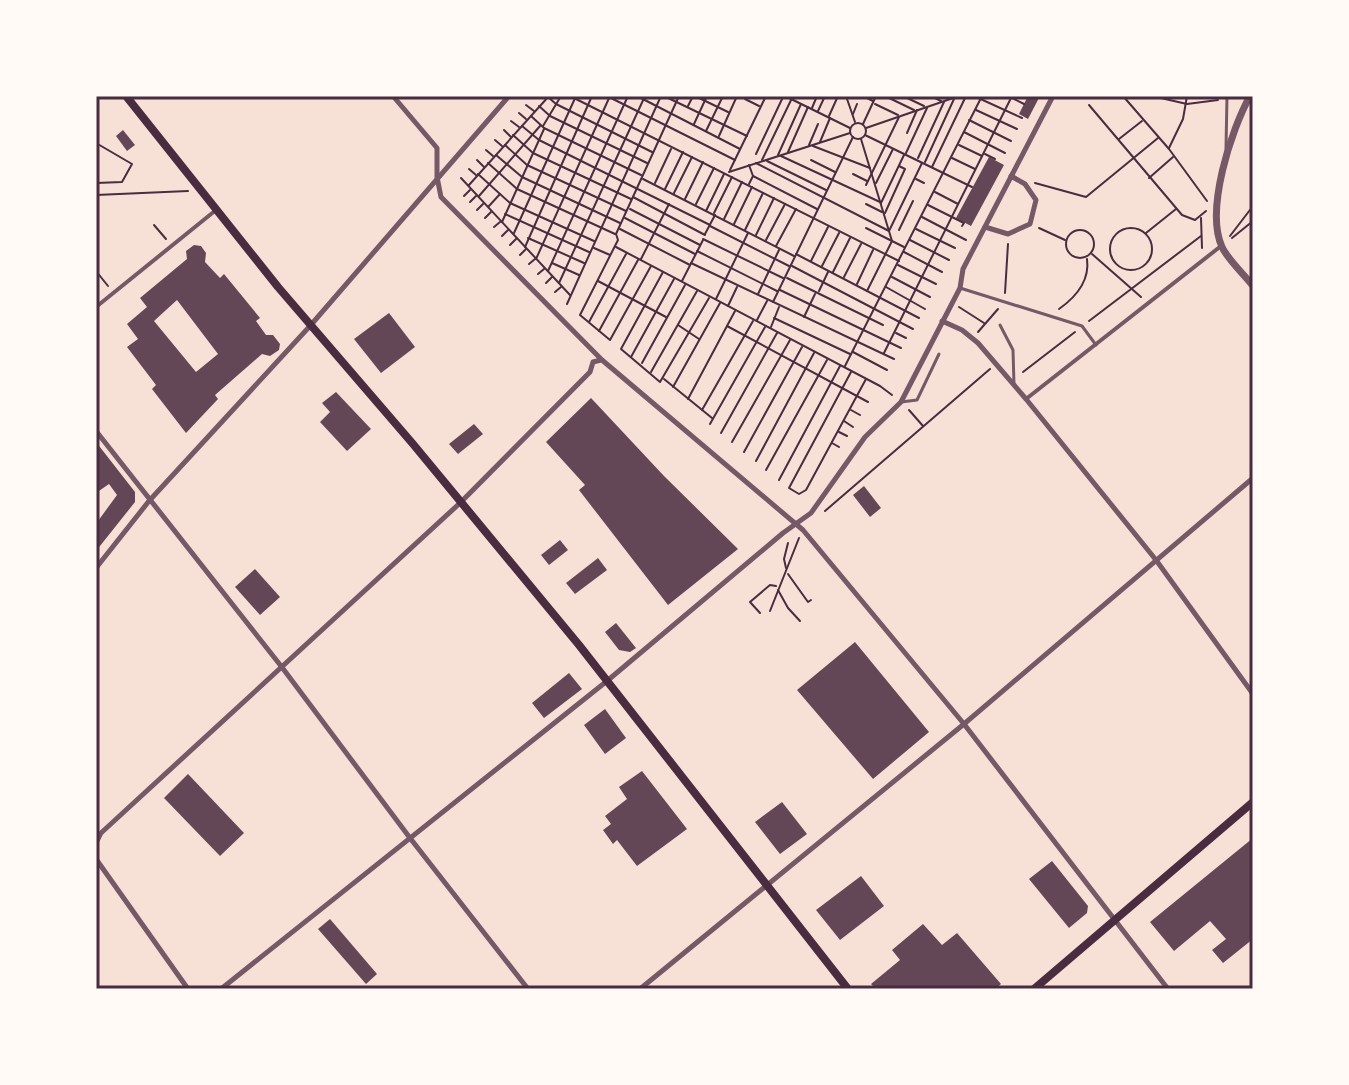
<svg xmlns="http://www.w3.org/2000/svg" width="1349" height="1085" font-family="Helvetica,sans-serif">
  <rect width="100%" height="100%" fill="#f7e1d7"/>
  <!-- building -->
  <g fill="#644757" fill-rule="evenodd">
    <path d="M1028 96H1040L1028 119 1019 114Z"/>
    <path d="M123 130 135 145 127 151 116 136Z"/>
    <path d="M989 157 1004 165 971 226 956 218Z"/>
    <path d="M194 245 201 246 206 253 205 262 220 278 224 274 260 318 256 321 266 335H273L280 344 279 350 270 356 262 354 215 395 218 399 186 433 152 389 156 385 127 347 138 339 127 324 147 307 140 298 187 259 186 251ZM177 300 218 354 196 372 154 321Z"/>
    <path d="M389 313 415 347 381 373 354 339Z"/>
    <path d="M336 392 371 429 347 451 320 422 330 412 322 403Z"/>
    <path d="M591 398 664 476 738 549 668 605 579 490 585 485 546 442Z"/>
    <path d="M474 424 483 434 458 454 449 444Z"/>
    <path d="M96 442 135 492V502L96 551V520L98 521 117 495 109 484 96 493Z"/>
    <path d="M864 486 881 508 870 517 853 495Z"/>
    <path d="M560 540 568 550 549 565 541 555Z"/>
    <path d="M598 558 607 570 575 594 566 583Z"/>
    <path d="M255 569 280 597 260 615 235 587Z"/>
    <path d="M616 623 636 648 630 652 619 650 605 632Z"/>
    <path d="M855 642 929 732 873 779 797 690Z"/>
    <path d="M569 673 582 689 544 718 532 703Z"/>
    <path d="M605 709 626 738 605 754 584 725Z"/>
    <path d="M642 771 687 829 637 866 617 840 613 844 603 830 611 824 605 816 627 799 619 787Z"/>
    <path d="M188 774 244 833 220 856 164 798Z"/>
    <path d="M782 802 807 834 780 854 755 822Z"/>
    <path d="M1253 838V939L1223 963 1212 950 1226 939 1210 921 1174 951 1150 922Z"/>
    <path d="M1052 861 1088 906 1087 913 1069 928 1029 879Z"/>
    <path d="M861 876 884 906 840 940 816 910Z"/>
    <path d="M330 919 377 974 366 984 318 929Z"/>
    <path d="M923 924 942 945 957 933 1001 984 995 989H876L871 984 900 960 892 950Z"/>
  </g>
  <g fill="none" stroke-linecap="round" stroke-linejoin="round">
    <!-- path -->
    <g stroke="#4a2c40" stroke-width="2">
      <path d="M570 96 899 261"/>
      <path d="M607 96 735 160"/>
      <path d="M637 96 740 149"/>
      <path d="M664 96 747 136"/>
      <path d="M695 96 728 112"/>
      <path d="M747 96 745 99 759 106"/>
      <path d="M785 96 850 128"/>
      <path d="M846 96 855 122"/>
      <path d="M863 96 873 101"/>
      <path d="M885 96 914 110"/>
      <path d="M903 96 924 106"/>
      <path d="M931 96 941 101"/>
      <path d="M974 96 1022 118"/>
      <path d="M1008 96 1024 104"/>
      <path d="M1123 96 1169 149 1207 201"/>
      <path d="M1152 96 1187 104 1218 100"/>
      <path d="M548 97 556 104 652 152"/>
      <path d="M96 102 98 103 96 106"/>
      <path d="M875 104 898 115"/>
      <path d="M526 105 534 111"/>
      <path d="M1089 105 1182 215 1195 220 1206 211"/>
      <path d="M539 106 550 116 647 163"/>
      <path d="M688 106 693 96"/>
      <path d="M812 108 817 96"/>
      <path d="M976 110 1017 129"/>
      <path d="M818 111 825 96"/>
      <path d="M519 113 526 119"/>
      <path d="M853 114 857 104"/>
      <path d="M531 116 544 128 641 175"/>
      <path d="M829 116 838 96"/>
      <path d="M969 120 1011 141"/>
      <path d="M511 121 519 127"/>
      <circle cx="858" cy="131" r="8"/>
      <path d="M694 124 707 96"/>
      <path d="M863 124 876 96"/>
      <path d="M522 126 539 140 710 225"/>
      <path d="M543 126 561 96"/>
      <path d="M866 128 959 96"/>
      <path d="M504 130 511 137"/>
      <path d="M706 131 723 96"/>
      <path d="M964 132 1005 153"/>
      <path d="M907 133 917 110"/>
      <path d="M513 135 533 153 631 199"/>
      <path d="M865 135 972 187"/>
      <path d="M719 136 737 96"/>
      <path d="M861 139 892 241 867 291"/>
      <path d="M1119 139 1142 121"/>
      <path d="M495 140 502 146"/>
      <path d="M820 142 830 118"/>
      <path d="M96 143 132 164 122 182 96 183"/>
      <path d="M505 145 527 165 626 211"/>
      <path d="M809 145 818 124"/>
      <path d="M959 145 982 156"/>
      <path d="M813 146 870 168"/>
      <path d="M1169 148 1183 119 1187 96"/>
      <path d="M486 150 493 156"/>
      <path d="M788 152 808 107"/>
      <path d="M906 153 927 108"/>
      <path d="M756 154 783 97"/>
      <path d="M985 154 995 159"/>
      <path d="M496 155 522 177 620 223"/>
      <path d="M778 155 801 104"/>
      <path d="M781 156 880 202"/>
      <path d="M918 158 944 102"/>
      <path d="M952 158 975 169"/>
      <path d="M477 160 484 167"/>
      <path d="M762 160 793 96"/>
      <path d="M811 160 835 172"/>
      <path d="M767 161 826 190"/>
      <path d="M925 162 954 99"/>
      <path d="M488 163 517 189 615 234"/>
      <path d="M756 163 889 231 922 163"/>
      <path d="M932 167 966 96"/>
      <path d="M469 169 476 175"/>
      <path d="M730 170 766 96"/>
      <path d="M729 172 850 133"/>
      <path d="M478 174 510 203 594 241"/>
      <path d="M853 174 867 181"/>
      <path d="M753 176 817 209"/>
      <path d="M461 178 570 295"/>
      <path d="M1149 178 1173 157"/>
      <path d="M643 179 794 256"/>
      <path d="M916 179 924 183"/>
      <path d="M655 183 671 149"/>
      <path d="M876 183 893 149"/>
      <path d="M1035 183 1086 197 1158 138"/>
      <path d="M749 184 753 176 749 165"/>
      <path d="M469 185 549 96"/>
      <path d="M866 185 899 117"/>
      <path d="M665 189 683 152"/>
      <path d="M935 192 958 204"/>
      <path d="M674 193 692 157"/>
      <path d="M96 195 188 191"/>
      <path d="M464 196 470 190"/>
      <path d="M479 196 540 126"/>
      <path d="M633 197 705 235"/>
      <path d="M685 199 703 162"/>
      <path d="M470 202 476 196"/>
      <path d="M881 203 904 155"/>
      <path d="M696 204 714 168"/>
      <path d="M866 204 882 212"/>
      <path d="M928 205 964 223 962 226"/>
      <path d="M489 206 500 194"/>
      <path d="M630 209 700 245"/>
      <path d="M477 210 483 204"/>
      <path d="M706 211 724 174"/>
      <path d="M714 213 732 177"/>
      <path d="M885 213 905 169 899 166"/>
      <path d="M505 214 589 252"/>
      <path d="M922 217 966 240"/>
      <path d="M485 218 491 212"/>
      <path d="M625 218 695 254"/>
      <path d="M1201 218 1202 248"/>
      <path d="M724 219 742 182"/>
      <path d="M502 222 544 129"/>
      <path d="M734 224 752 187"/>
      <path d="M154 225 166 239"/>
      <path d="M710 226 789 266"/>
      <path d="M494 227 500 222"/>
      <circle cx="1131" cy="249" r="21"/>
      <path d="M866 228 904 247"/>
      <path d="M1039 228 1065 240"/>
      <path d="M620 229 690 265"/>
      <path d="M916 229 955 248"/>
      <path d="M745 230 763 193"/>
      <path d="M899 230 913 201"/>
      <circle cx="1080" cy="244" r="14"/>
      <path d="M514 233 576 96"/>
      <path d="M1146 233 1176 209"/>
      <path d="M705 234 715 215"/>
      <path d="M756 235 774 198"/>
      <path d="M502 236 508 230"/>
      <path d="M1230 236 1253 206"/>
      <path d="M528 238 584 263"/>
      <path d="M1232 238 1253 221"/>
      <path d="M703 239 783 278"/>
      <path d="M766 240 785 204"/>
      <path d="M910 240 949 260"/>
      <path d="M510 245 516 239"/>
      <path d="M776 246 796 209"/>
      <path d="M525 247 592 96"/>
      <path d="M616 247 880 386 892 395"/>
      <path d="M594 248 610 255"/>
      <path d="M697 251 777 291"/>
      <path d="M904 252 942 272"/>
      <path d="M796 254 919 318"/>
      <path d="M1092 254 1141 297"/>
      <path d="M520 255 526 249"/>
      <path d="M536 259 610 96"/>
      <path d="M641 259 669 204"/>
      <path d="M811 261 828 227"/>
      <path d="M552 263 579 275"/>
      <path d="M691 263 894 359"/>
      <path d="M529 264 535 259"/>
      <path d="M898 265 936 284"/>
      <path d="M651 266 610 340 580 315 618 240 616 234 679 96"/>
      <path d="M792 266 913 329"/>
      <path d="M822 266 839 233"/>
      <path d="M96 271 108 286"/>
      <path d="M548 271 628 96"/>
      <path d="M663 272 621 349 660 382 709 298"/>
      <path d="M833 272 850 238"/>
      <path d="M538 274 544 269"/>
      <path d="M844 277 861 244"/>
      <path d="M892 277 930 297"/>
      <path d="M787 278 883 325"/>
      <path d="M598 281 666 317"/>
      <path d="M682 281 703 240"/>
      <path d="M546 283 552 277"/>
      <path d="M559 283 645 96"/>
      <path d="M857 284 873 250"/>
      <path d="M886 287 925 309"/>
      <path d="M780 290 901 348"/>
      <path d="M819 291 828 272"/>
      <path d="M555 292 561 287"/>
      <path d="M1005 293 1008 244"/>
      <path d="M758 294 779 250"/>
      <path d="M716 299 748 233"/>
      <path d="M773 302 853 137"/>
      <path d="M567 304 661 96"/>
      <path d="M728 306 737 287"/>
      <path d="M959 307 984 323"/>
      <path d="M1059 309C1076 297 1090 281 1087 259"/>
      <path d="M804 317 815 294"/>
      <path d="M774 318 850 354"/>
      <path d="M757 320 767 301"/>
      <path d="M1089 321 1201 236"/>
      <path d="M589 322 626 254"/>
      <path d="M678 325 699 339"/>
      <path d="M727 326 868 402"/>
      <path d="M771 327 779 307"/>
      <path d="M599 331 638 260"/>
      <path d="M978 332 998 309"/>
      <path d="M896 333 906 338"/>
      <path d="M853 352 887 370"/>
      <path d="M884 353 1012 96"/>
      <path d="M631 357 674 279"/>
      <path d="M642 363 685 285"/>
      <path d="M845 366 982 96"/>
      <path d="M651 372 697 291"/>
      <path d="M851 372 789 488 799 494 806 490 866 379"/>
      <path d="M1023 372 1075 332"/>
      <path d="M664 379 712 418"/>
      <path d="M673 387 720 303"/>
      <path d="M688 399 735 311"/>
      <path d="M702 410 753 321"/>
      <path d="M851 410 860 415"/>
      <path d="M909 410 923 426"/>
      <path d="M844 421 853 427"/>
      <path d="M710 424 765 327"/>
      <path d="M839 432 847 436"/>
      <path d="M721 433 777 333"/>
      <path d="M732 442 790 340"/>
      <path d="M832 443 839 447"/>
      <path d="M744 452 802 347"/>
      <path d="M756 461 814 353"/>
      <path d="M766 470 827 360"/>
      <path d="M779 480 840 366"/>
      <path d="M825 511 990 369"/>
      <path d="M786 568 784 559 788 543"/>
      <path d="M788 574 808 602 811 600"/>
      <path d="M778 590 788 608 800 621"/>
      <path d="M770 611 799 538"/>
      <path d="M760 613 750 602 770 585 776 586"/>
    </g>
    <!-- service -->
    <g stroke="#755966" stroke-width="3">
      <path d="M1226 148 1227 96"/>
      <path d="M960 288 1082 326 1096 345"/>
      <path d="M1000 325 1013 350 1014 385"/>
      <path d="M901 402 917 400 939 354"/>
    </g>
    <!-- pedestrian -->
    <g stroke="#755966" stroke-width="4">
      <path d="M96 307 216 210"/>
      <path d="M1026 399 1221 246"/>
    </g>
    <!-- minor -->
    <g stroke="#755966" stroke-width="5">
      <path d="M393 96 437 148V177L441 197 602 360 803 530 964 724 1168 989"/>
      <path d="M1076 96H1093"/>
      <path d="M985 227 1008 234 1030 224 1036 200 1025 184 1011 176"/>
      <path d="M942 321 962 330 978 343 1026 399 1156 560 1253 694"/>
      <path d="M96 431 281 666 410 838 528 989"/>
      <path d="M96 568 149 501 310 326 509 96"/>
      <path d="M96 843 101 833 460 503 590 372 593 362 601 360"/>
      <path d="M96 859 188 989"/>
      <path d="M221 989 607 681 783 533 811 513 865 437 901 402 960 288 963 269 1053 96"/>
      <path d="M640 989 964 724 1253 478"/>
    </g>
    <!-- tertiary -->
    <path stroke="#755966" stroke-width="7" d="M1250 96C1231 130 1205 210 1222 247 1228 260 1244 274 1253 286"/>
    <!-- secondary -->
    <g stroke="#4a2c40" stroke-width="8">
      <path d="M126 96 278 287 413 444 579 645 848 989"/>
      <path d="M1034 989 1253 802"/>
    </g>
  </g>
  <!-- border -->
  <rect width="1349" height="1085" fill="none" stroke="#fffaf5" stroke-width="196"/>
  <rect x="98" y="98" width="1153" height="889" fill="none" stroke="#4a2c40" stroke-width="3"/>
</svg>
